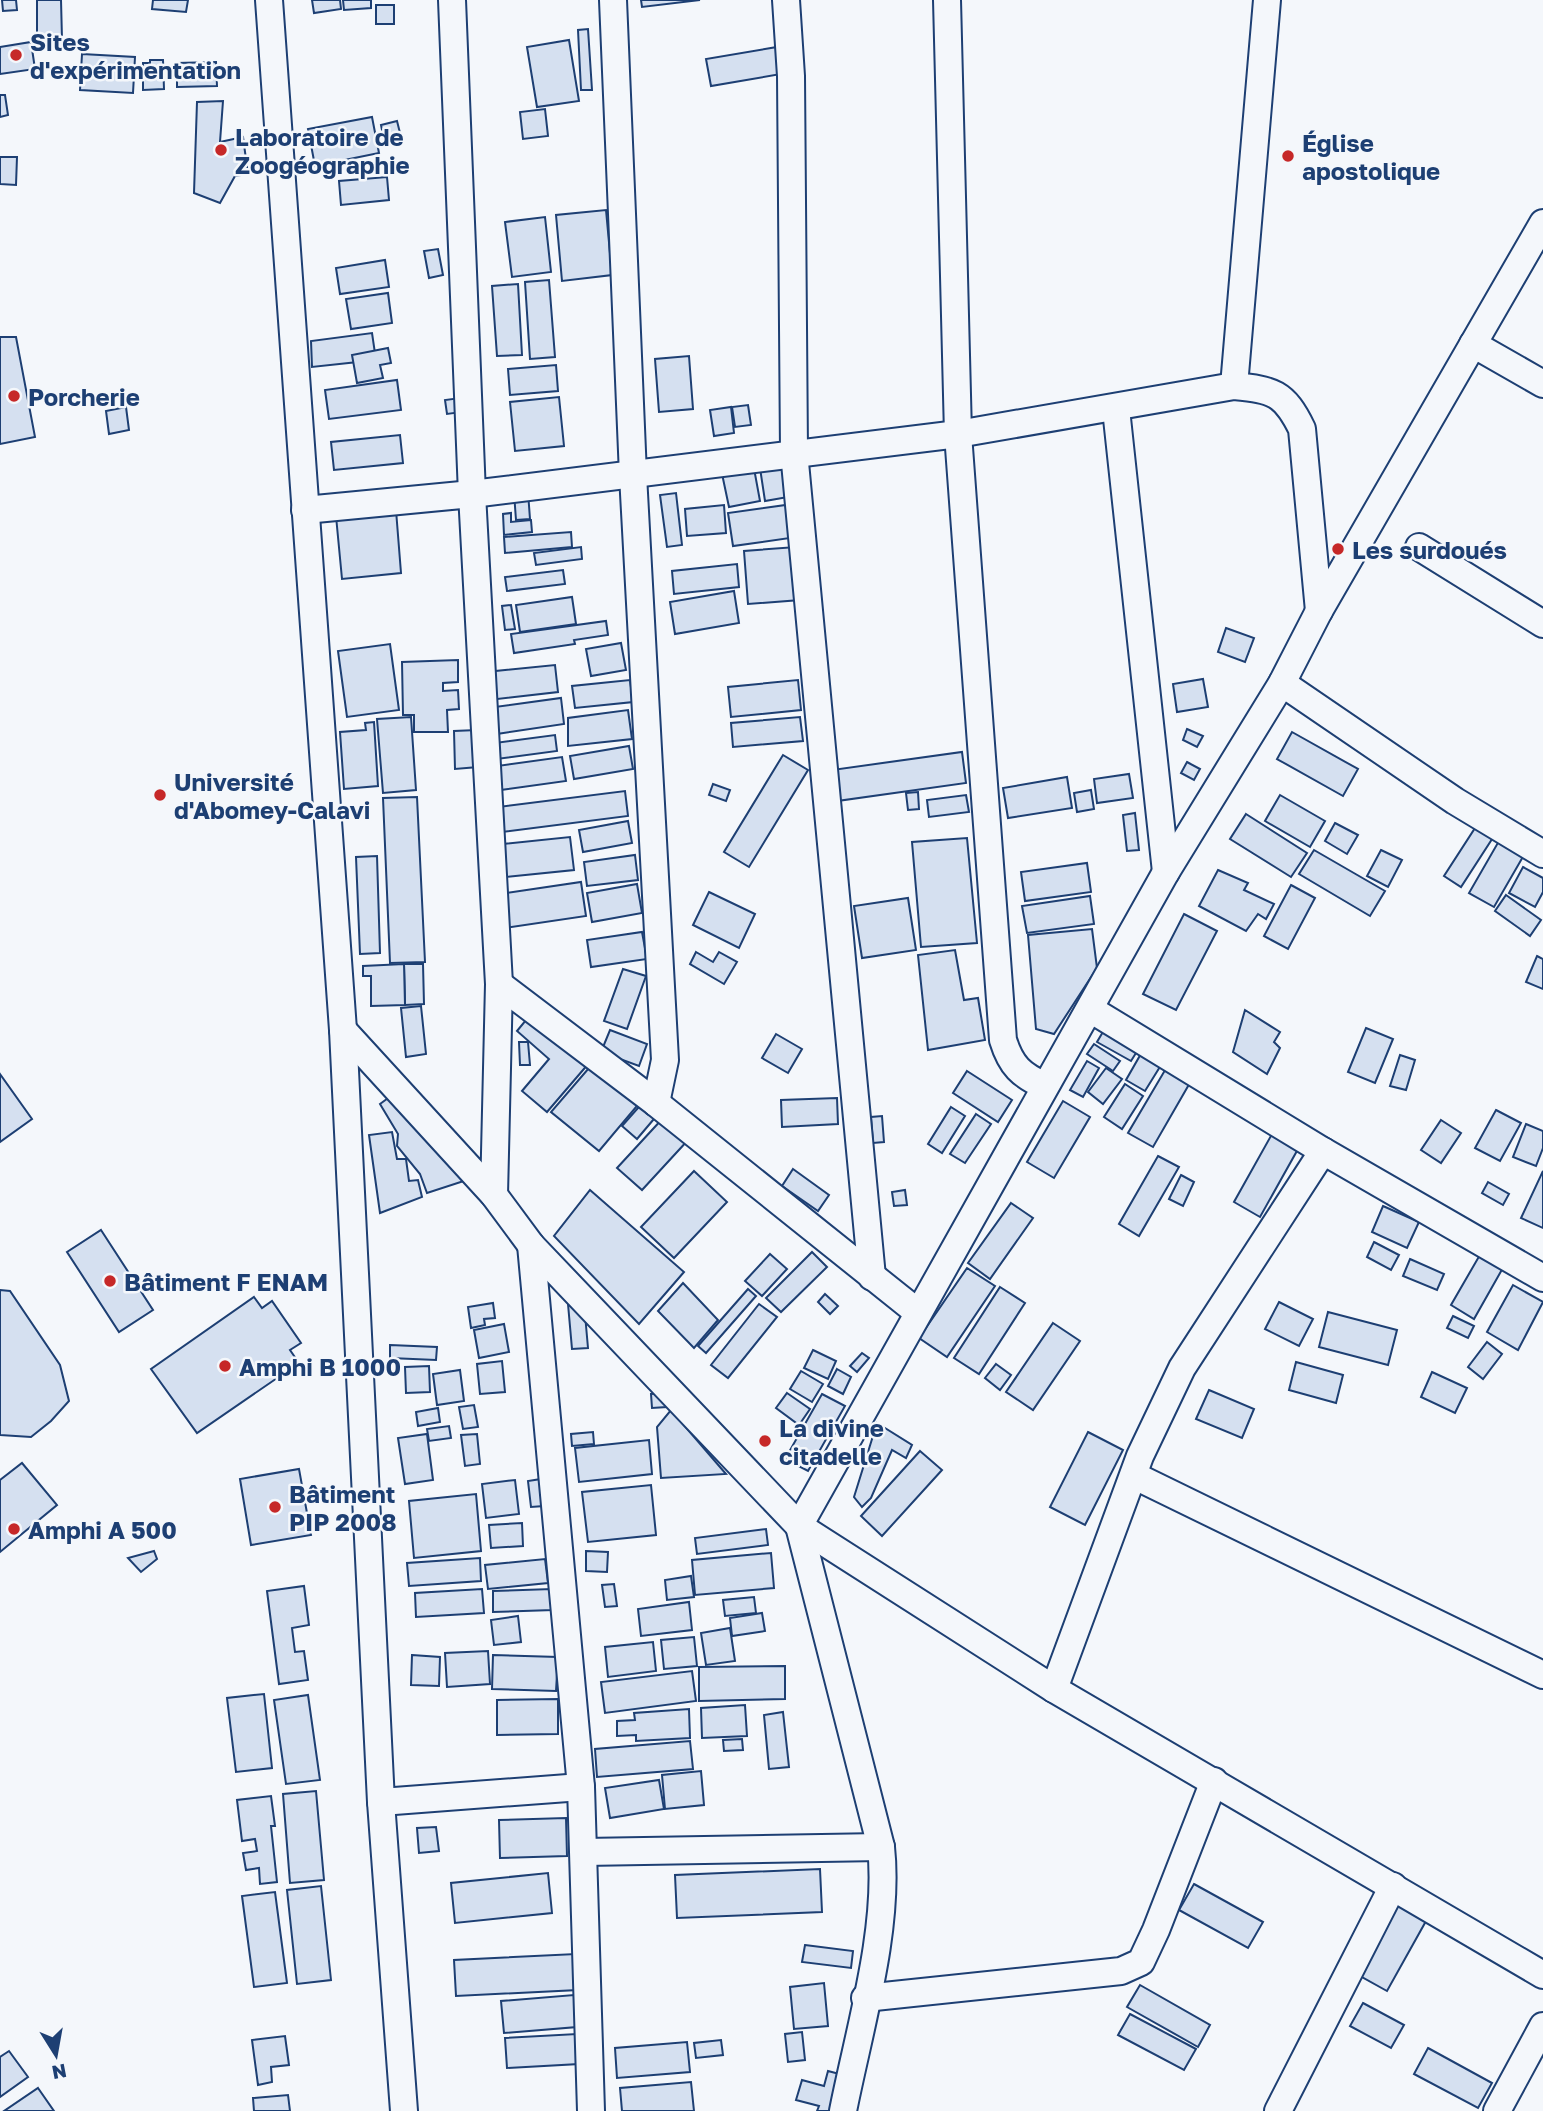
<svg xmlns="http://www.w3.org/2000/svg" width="1543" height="2111" font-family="'Golos Text',sans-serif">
  <rect width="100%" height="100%" fill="#f4f7fb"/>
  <!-- building -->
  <g fill="#d5e0f0" stroke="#1d3f73" stroke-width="2">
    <path d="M2 0H16L17 10 3 11Z"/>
    <path d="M37 0H61L62 39 37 40Z"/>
    <path d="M153 0H188L186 12 152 9Z"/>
    <path d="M312 0H340L341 9 314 13Z"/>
    <path d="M343 0H371V8L344 10Z"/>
    <path d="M641 0H700L642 7Z"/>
    <rect x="376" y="5" width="18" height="19"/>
    <path d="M588 29 592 90H581L578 30Z"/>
    <path d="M569 40 579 101 537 107 527 47Z"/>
    <path d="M31 42 35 69 0 74V47Z"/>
    <path d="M777 47 781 74 711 86 706 59Z"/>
    <path d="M82 54 135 57 133 93 80 90Z"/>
    <path d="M150 60H163L164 89 143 90V63H150Z"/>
    <path d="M216 62 217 86 177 87V63Z"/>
    <path d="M0 95H5L8 115 0 117Z"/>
    <path d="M223 101 220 142 243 137 248 174 235 176 220 203 194 193 197 102Z"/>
    <path d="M545 109 548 136 523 139 520 112Z"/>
    <path d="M372 117 379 153 315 166 308 129Z"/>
    <path d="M397 121 401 137 384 140 381 125Z"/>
    <path d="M0 157H17L16 185 0 184Z"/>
    <path d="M387 177 389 200 341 205 339 181Z"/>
    <path d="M606 210 612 275 562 281 556 215Z"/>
    <path d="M545 217 551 272 512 277 505 222Z"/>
    <path d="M438 249 443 275 429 278 424 251Z"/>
    <path d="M385 260 389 287 340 294 336 268Z"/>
    <path d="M549 280 555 357 530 359 525 282Z"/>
    <path d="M518 284 522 355 497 356 492 286Z"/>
    <path d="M388 293 392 323 351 329 346 299Z"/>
    <path d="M372 333 376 360 312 367 311 341Z"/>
    <path d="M0 337H16L35 437 0 444Z"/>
    <path d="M388 348 391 363 380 365 383 378 357 383 352 355Z"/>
    <path d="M689 356 693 409 659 412 655 359Z"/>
    <path d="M556 365 558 391 510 395 508 369Z"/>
    <path d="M397 380 401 410 329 419 325 390Z"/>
    <path d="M559 397 564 446 515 451 510 402Z"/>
    <path d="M460 398 462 412 447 414 445 400Z"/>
    <path d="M748 405 751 425 735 427 732 407Z"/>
    <path d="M126 407 129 430 109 434 106 411Z"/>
    <path d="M731 407 734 433 714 436 710 410Z"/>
    <path d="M400 435 403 463 334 470 331 442Z"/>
    <path d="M753 463 760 501 729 507 721 469Z"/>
    <path d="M783 464 788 497 765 501 760 468Z"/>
    <path d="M528 492 530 519 516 520 514 493Z"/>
    <path d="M676 493 682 545 667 547 660 495Z"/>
    <path d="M793 504 797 537 733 546 728 513Z"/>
    <path d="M724 505 726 533 687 536 685 509Z"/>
    <path d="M396 510 401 573 342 579 336 516Z"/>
    <path d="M511 513V522L531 520 532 532 504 535 503 514Z"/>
    <path d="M571 532 572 547 505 553 504 537Z"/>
    <path d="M581 547 582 559 536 565 534 553Z"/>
    <path d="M796 547 800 600 748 604 744 551Z"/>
    <path d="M737 564 739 587 674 594 672 571Z"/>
    <path d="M563 570 565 584 507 591 505 577Z"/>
    <path d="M734 591 739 623 675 634 670 602Z"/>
    <path d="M572 597 576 624 520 632 516 605Z"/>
    <path d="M511 605 515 629 505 630 502 606Z"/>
    <path d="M606 621 608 635 574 640 575 644 514 653 511 634Z"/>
    <path d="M1226 628 1254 638 1245 662 1218 652Z"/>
    <path d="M621 643 626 670 591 676 586 649Z"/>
    <path d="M390 644 399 710 347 717 338 651Z"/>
    <path d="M458 660V682L443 683V691L458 690 459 709 447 710 448 732H414V715H403L402 662Z"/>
    <path d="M555 665 558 692 489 700 486 672Z"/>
    <path d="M1203 679 1208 707 1177 712 1173 684Z"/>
    <path d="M630 680 633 702 575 708 572 686Z"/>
    <path d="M798 680 801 710 731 717 728 687Z"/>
    <path d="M561 698 564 724 490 735 487 708Z"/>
    <path d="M628 710 632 739 568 746V718Z"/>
    <path d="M411 717 416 790 383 793 377 719Z"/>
    <path d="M800 717 803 741 733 747 731 723Z"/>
    <path d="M374 722 378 786 344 789 340 732 366 730 365 723Z"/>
    <path d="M1187 729 1203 736 1197 747 1183 740Z"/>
    <path d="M477 730 478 767 455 769 454 731Z"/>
    <path d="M1292 732 1358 769 1343 796 1277 759Z"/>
    <path d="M555 735 557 751 489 760 487 744Z"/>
    <path d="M629 746 633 769 574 779 570 756Z"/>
    <path d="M962 752 966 783 837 801 832 770Z"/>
    <path d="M783 755 808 770 749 867 724 852Z"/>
    <path d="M562 757 566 781 493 791 490 767Z"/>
    <path d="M1187 762 1200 769 1194 780 1181 773Z"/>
    <path d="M1129 774 1133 798 1097 803 1094 779Z"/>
    <path d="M1067 777 1072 808 1008 818 1003 788Z"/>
    <path d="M713 784 730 790 726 801 709 795Z"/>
    <path d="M1091 790 1094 809 1077 812 1074 793Z"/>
    <path d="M625 791 628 816 494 833 491 808Z"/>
    <path d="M918 792 919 809 908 810 906 793Z"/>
    <path d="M966 795 969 812 929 817 927 800Z"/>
    <path d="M1280 795 1325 821 1310 847 1265 821Z"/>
    <path d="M417 797 425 962 390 963 383 798Z"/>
    <path d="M1135 813 1139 850 1127 851 1123 815Z"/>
    <path d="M1246 814 1307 853 1291 877 1230 839Z"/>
    <path d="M628 821 632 843 583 852 579 830Z"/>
    <path d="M1335 823 1358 835 1347 854 1325 841Z"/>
    <path d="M1477 825 1494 836 1461 887 1444 876Z"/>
    <path d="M1503 834 1528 848 1494 907 1469 893Z"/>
    <path d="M570 837 574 870 496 878 493 845Z"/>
    <path d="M967 838 977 943 921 947 912 842Z"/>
    <path d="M1314 850 1385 891 1370 916 1299 874Z"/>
    <path d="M1381 850 1402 860 1388 887 1367 876Z"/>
    <path d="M635 855 638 880 587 886 584 862Z"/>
    <path d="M377 856 380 953 360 954 356 857Z"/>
    <path d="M1087 863 1091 892 1025 901 1021 872Z"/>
    <path d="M1523 867 1543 878V892L1535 907 1509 893Z"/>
    <path d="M1218 870 1248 883 1244 890 1274 904 1266 919 1258 914 1246 931 1199 906Z"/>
    <path d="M581 882 586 916 505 928 500 894Z"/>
    <path d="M637 884 642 913 592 922 587 893Z"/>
    <path d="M1291 885 1315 898 1288 949 1264 936Z"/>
    <path d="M709 892 755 914 739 948 693 925Z"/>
    <path d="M1506 895 1541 920 1530 936 1495 911Z"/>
    <path d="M1090 896 1094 924 1027 933 1022 906Z"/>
    <path d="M908 898 916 950 862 958 854 906Z"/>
    <path d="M1184 914 1217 931 1176 1010 1143 994Z"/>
    <path d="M1092 929 1097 968 1054 1034 1036 1029 1028 935Z"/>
    <path d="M642 932 647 959 591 967 587 940Z"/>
    <path d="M955 950 964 1000 978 998 985 1040 928 1050 918 955Z"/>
    <path d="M696 952 713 962 719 952 737 962 724 984 690 964Z"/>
    <path d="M1537 956 1543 959V989L1526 982Z"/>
    <path d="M404 964H423L424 1004 405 1005Z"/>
    <path d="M404 964 405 1005 371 1006V976H363V966Z"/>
    <path d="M623 969 646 976 627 1029 604 1021Z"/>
    <path d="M421 1006 426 1054 406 1057 401 1008Z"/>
    <path d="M1245 1010 1280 1032 1274 1042 1280 1048 1267 1074 1233 1052Z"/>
    <path d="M531 1014 589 1063 547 1112 522 1091 549 1059 517 1031Z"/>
    <path d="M1107 1025 1141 1045 1131 1061 1097 1042Z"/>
    <path d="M1366 1028 1393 1039 1375 1083 1348 1072Z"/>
    <path d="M610 1030 647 1044 639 1066 601 1052Z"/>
    <path d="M776 1034 802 1049 788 1073 762 1058Z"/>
    <path d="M519 1042H528L530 1065H520Z"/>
    <path d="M1094 1044 1120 1061 1113 1071 1087 1054Z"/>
    <path d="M1146 1045 1166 1057 1145 1091 1126 1080Z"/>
    <path d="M1400 1055 1415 1060 1406 1090 1390 1086Z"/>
    <path d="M1171 1060 1195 1074 1153 1147 1128 1133Z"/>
    <path d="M595 1061 642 1100 599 1151 551 1112Z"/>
    <path d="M1087 1061 1099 1068 1083 1097 1070 1090Z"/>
    <path d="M1106 1068 1122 1079 1103 1104 1088 1092Z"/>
    <path d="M967 1071 1012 1100 998 1122 953 1093Z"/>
    <path d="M0 1074 32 1119 0 1142Z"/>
    <path d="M1125 1084 1143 1096 1122 1129 1104 1117Z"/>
    <path d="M395 1093 473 1178 427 1193 420 1174 397 1146 398 1134 380 1104Z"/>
    <path d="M837 1098 838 1124 782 1127 781 1100Z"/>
    <path d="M645 1100 659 1113 637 1139 622 1126Z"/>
    <path d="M1063 1101 1090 1117 1054 1178 1027 1162Z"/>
    <path d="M951 1107 965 1116 942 1153 928 1144Z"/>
    <path d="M1496 1110 1521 1123 1500 1161 1475 1148Z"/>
    <path d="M976 1114 991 1124 965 1163 950 1154Z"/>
    <path d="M882 1116 884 1142 873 1143 871 1117Z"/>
    <path d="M664 1117 689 1139 642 1190 617 1168Z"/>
    <path d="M1441 1120 1461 1133 1441 1163 1421 1150Z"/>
    <path d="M1526 1124 1543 1131V1148L1536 1166 1513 1157Z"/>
    <path d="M392 1132 397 1159H406L409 1181 418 1180 422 1197 380 1213 369 1135Z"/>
    <path d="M1272 1134 1298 1149 1260 1217 1234 1202Z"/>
    <path d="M1158 1156 1179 1167 1139 1236 1119 1224Z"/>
    <path d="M793 1169 829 1195 818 1211 782 1186Z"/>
    <path d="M694 1171 727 1202 674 1258 641 1227Z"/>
    <path d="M1543 1171V1228L1521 1218Z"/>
    <path d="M1181 1175 1194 1182 1183 1206 1169 1199Z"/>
    <path d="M1488 1182 1509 1194 1503 1205 1482 1193Z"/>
    <path d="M590 1190 684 1272 639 1324 554 1236Z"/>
    <path d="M905 1190 907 1205 894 1206 892 1192Z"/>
    <path d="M1011 1203 1033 1218 990 1279 968 1263Z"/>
    <path d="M1383 1206 1419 1222 1407 1248 1372 1232Z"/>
    <path d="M101 1230 153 1310 119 1332 67 1252Z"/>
    <path d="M1374 1242 1399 1255 1391 1270 1367 1257Z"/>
    <path d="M812 1252 827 1267 781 1312 766 1298Z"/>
    <path d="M1481 1253 1504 1266 1474 1319 1451 1305Z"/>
    <path d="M770 1254 787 1269 762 1296 745 1281Z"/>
    <path d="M1410 1259 1444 1274 1437 1290 1403 1276Z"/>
    <path d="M967 1268 995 1286 947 1357 919 1338Z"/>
    <path d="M683 1283 718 1320 694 1348 658 1311Z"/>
    <path d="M1513 1285 1543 1302 1518 1350 1487 1332Z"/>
    <path d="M1000 1287 1025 1303 979 1374 954 1358Z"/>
    <path d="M748 1289 756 1296 706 1353 698 1346Z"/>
    <path d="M0 1290 10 1291 60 1365 69 1401 51 1421 31 1437 0 1435Z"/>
    <path d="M825 1294 838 1306 830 1314 818 1302Z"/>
    <path d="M254 1297 262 1308 272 1301 301 1343 290 1350 299 1363 197 1433 151 1369Z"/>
    <path d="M1279 1302 1313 1319 1299 1346 1265 1329Z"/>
    <path d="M493 1303 495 1318 484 1319 485 1325 471 1328 468 1307Z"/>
    <path d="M584 1303 588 1348 572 1349 568 1304Z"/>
    <path d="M759 1304 777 1317 728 1378 711 1365Z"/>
    <path d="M1328 1312 1397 1330 1388 1365 1319 1347Z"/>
    <path d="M1453 1316 1474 1326 1468 1338 1447 1328Z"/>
    <path d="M1053 1323 1080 1341 1033 1410 1006 1392Z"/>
    <path d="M504 1324 509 1352 479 1358 474 1330Z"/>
    <path d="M1487 1342 1502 1354 1483 1379 1468 1367Z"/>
    <path d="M390 1345 437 1347 436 1360 390 1358Z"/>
    <path d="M813 1350 836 1361 828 1379 804 1368Z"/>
    <path d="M862 1353 869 1358 857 1372 850 1366Z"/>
    <path d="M502 1361 505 1392 480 1394 477 1364Z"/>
    <path d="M1296 1362 1343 1375 1336 1403 1289 1390Z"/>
    <path d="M996 1364 1011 1375 1000 1390 985 1378Z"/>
    <path d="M429 1366 430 1392 406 1393 405 1367Z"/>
    <path d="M837 1369 851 1377 843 1394 828 1386Z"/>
    <path d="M460 1370 464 1401 437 1405 433 1374Z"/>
    <path d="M801 1371 823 1384 812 1402 790 1389Z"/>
    <path d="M1432 1372 1467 1388 1455 1413 1421 1397Z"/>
    <path d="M1209 1390 1254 1409 1242 1438 1196 1419Z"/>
    <path d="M665 1393 667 1407 652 1408 651 1394Z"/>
    <path d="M787 1393 810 1409 799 1425 776 1408Z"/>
    <path d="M822 1394 845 1406 808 1471 785 1459Z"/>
    <path d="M474 1405 478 1427 463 1429 459 1407Z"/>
    <path d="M438 1408 440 1422 418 1426 416 1412Z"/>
    <path d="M671 1410 726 1474 661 1478 657 1427Z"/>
    <path d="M877 1423 912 1445 906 1458 892 1450 871 1498 862 1507 854 1497Z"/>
    <path d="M449 1426 451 1438 429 1441 427 1429Z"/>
    <path d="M593 1432 594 1444 572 1446 571 1434Z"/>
    <path d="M1088 1432 1123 1450 1085 1525 1050 1507Z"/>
    <path d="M427 1434 433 1480 405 1484 398 1438Z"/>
    <path d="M477 1434 480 1464 465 1466 461 1435Z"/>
    <path d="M649 1440 652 1474 579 1482 575 1448Z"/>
    <path d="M920 1451 942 1470 882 1536 861 1516Z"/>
    <path d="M22 1463 57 1505 0 1552V1480Z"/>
    <path d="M299 1469 311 1535 251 1545 240 1479Z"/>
    <path d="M541 1479 544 1506 531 1507 528 1481Z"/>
    <path d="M515 1480 519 1514 486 1518 482 1484Z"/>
    <path d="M651 1485 656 1535 588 1542 582 1492Z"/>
    <path d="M476 1494 481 1551 414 1558 409 1501Z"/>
    <path d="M522 1523 523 1546 491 1548 489 1525Z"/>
    <path d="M766 1529 768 1545 697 1554 695 1538Z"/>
    <path d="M154 1551 157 1559 141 1572 128 1558Z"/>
    <path d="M586 1551 608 1552 607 1572 586 1571Z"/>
    <path d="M771 1553 774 1588 695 1595 692 1560Z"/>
    <path d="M480 1558 481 1581 409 1586 407 1563Z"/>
    <path d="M545 1559 548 1583 488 1589 485 1565Z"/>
    <path d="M691 1576 694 1597 667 1600 665 1580Z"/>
    <path d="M614 1584 617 1606 605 1607 602 1585Z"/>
    <path d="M304 1586 309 1625 292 1628 295 1652 304 1651 308 1680 279 1684 267 1591Z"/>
    <path d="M482 1589 484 1613 416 1617 415 1593Z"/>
    <path d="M552 1589 553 1610 493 1612V1591Z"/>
    <path d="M754 1597 756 1613 725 1616 723 1600Z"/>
    <path d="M689 1602 692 1630 641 1636 638 1609Z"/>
    <path d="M762 1613 765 1631 732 1636 730 1618Z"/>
    <path d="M518 1616 521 1642 494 1645 491 1620Z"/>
    <path d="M730 1628 735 1661 706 1665 701 1633Z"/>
    <path d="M694 1637 697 1666 664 1669 661 1640Z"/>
    <path d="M653 1642 656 1671 608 1677 605 1647Z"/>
    <path d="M488 1651 490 1684 447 1687 445 1653Z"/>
    <path d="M412 1655 440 1657 439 1686 411 1685Z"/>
    <path d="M493 1655 558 1657 556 1691 492 1689Z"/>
    <path d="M785 1666V1699L699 1701V1667Z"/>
    <path d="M692 1671 696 1701 605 1713 601 1682Z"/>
    <path d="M264 1694 272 1768 236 1772 227 1698Z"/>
    <path d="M308 1695 320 1780 286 1784 274 1700Z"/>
    <path d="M558 1699V1734L497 1735V1700Z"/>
    <path d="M745 1705 747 1736 702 1738 701 1708Z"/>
    <path d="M689 1709 690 1738 636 1741V1735L617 1736V1721L635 1720 634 1713Z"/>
    <path d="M783 1712 789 1767 769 1769 764 1715Z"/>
    <path d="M742 1739 743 1750 724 1751 723 1740Z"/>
    <path d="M690 1741 693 1769 597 1777 595 1749Z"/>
    <path d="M701 1771 704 1805 665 1809 662 1775Z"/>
    <path d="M659 1780 664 1809 610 1818 605 1788Z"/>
    <path d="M316 1791 324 1880 290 1883 283 1794Z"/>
    <path d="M271 1796 275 1826H271L277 1882 260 1884 259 1868 246 1870 243 1853 257 1851 255 1839 242 1841 237 1800Z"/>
    <path d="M566 1818 567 1856 500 1858 499 1820Z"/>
    <path d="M436 1827 439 1851 419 1853 417 1828Z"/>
    <path d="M820 1869 822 1912 677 1918 675 1875Z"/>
    <path d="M548 1873 552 1913 455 1923 451 1883Z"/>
    <path d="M1194 1884 1263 1922 1248 1948 1179 1910Z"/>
    <path d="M321 1886 331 1980 297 1984 287 1890Z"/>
    <path d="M275 1892 287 1983 254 1987 242 1896Z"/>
    <path d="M1393 1902 1426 1921 1387 1991 1353 1972Z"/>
    <path d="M805 1945 853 1951 851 1968 802 1962Z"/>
    <path d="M576 1954 578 1990 456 1996 454 1960Z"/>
    <path d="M824 1983 828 2026 794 2029 790 1987Z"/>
    <path d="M1140 1985 1210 2025 1198 2047 1127 2007Z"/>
    <path d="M574 1995 577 2027 504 2033 501 2001Z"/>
    <path d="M1363 2003 1404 2025 1391 2048 1350 2026Z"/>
    <path d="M1130 2014 1196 2049 1184 2070 1118 2035Z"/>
    <path d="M802 2032 805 2060 788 2062 785 2034Z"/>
    <path d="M577 2034 579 2064 507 2068 505 2038Z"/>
    <path d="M285 2036 289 2065 271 2067 272 2082 258 2085 252 2040Z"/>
    <path d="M721 2040 723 2055 696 2058 694 2043Z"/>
    <path d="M687 2042 690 2072 617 2078 615 2048Z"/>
    <path d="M1428 2048 1492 2083 1478 2108 1414 2074Z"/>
    <path d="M9 2051 28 2077 0 2097V2057Z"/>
    <path d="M828 2071 847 2076 837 2111H817L819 2106 796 2100 802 2080 824 2086Z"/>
    <path d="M691 2082 694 2111H622L620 2088Z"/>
    <path d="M38 2088 54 2111H4Z"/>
    <path d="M288 2095 290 2111H254L253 2098Z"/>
  </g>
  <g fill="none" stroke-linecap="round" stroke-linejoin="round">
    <defs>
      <g id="minor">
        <path d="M269 0 343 1030 381 1802 404 2111"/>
        <path d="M452 0 472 494 499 984 494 1195"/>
        <path d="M613 0 633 475 665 1060 656 1103"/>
        <path d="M786 0 791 76 794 452 872 1277"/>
        <path d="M947 0 958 434 1003 1040C1011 1066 1021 1075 1045 1086"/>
        <path d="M1473 344 1543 384"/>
        <path d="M1234 386 1267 0"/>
        <path d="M1116 409 1166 872"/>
        <path d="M305 510 472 494 958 434 1234 386C1273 390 1284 392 1302 429L1319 611"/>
        <path d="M1419 547 1543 624"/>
        <path d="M1282 683 1455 801 1543 854"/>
        <path d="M499 984 656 1103 916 1311"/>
        <path d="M1090 1009 1323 1151 1543 1278"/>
        <path d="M343 1030 494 1195 531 1245 799 1526 1054 1689 1543 1975"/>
        <path d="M531 1245 581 1787 591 2111"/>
        <path d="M1135 1476 1543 1675"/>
        <path d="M1054 1689 1140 1456 1182 1368 1323 1151"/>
        <path d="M381 1802 581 1787"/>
        <path d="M584 1852 881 1847"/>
        <path d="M865 1998 1121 1971 1141 1962 1156 1930 1214 1781"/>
        <path d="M843 2111C859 2030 890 1928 881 1847L799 1526 1166 872 1282 683 1319 611 1543 223"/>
        <path d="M1278 2111 1393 1886"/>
        <path d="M1497 2111 1543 2026"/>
      </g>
    </defs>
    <!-- minor casing -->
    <use href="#minor" stroke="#1d3f73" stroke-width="30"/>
    <!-- minor -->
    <use href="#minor" stroke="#f4f7fb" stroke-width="26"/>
  </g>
  <!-- markers -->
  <g fill="#c62828" stroke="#f4f7fb" stroke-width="2.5">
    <circle cx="16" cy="55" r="7"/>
    <circle cx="221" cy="150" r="7"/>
    <circle cx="1288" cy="156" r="7"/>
    <circle cx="14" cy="396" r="7"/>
    <circle cx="1338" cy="549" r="7"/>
    <circle cx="160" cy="795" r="7"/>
    <circle cx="110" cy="1281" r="7"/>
    <circle cx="225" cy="1366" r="7"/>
    <circle cx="765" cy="1441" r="7"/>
    <circle cx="275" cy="1507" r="7"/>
    <circle cx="14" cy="1529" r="7"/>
  </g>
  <g text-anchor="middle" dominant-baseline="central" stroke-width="5" stroke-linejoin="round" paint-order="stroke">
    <!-- poi labels -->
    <g font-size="24" font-weight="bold" fill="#1d3f73" stroke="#f4f7fb" text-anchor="start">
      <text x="30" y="41">Sites<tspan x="30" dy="28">d'expérimentation</tspan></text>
      <text x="235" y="136">Laboratoire de<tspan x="235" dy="28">Zoogéographie</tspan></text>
      <text x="1302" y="142">Église<tspan x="1302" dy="28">apostolique</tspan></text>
      <text x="28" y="396">Porcherie</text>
      <text x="1352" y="549">Les surdoués</text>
      <text x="174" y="781">Université<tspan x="174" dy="28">d'Abomey-Calavi</tspan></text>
      <text x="124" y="1281">Bâtiment F ENAM</text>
      <text x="239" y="1366">Amphi B 1000</text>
      <text x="779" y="1427">La divine<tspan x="779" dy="28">citadelle</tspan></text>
      <text x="289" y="1493">Bâtiment<tspan x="289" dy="28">PIP 2008</tspan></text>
      <text x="28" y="1529">Amphi A 500</text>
    </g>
  </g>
  <!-- north arrow -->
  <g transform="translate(56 2055) rotate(169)" stroke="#f4f7fb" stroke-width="5" paint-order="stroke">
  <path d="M0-5L12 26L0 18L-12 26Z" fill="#1d3f73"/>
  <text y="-10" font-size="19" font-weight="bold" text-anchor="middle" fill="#1d3f73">N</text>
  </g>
</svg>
